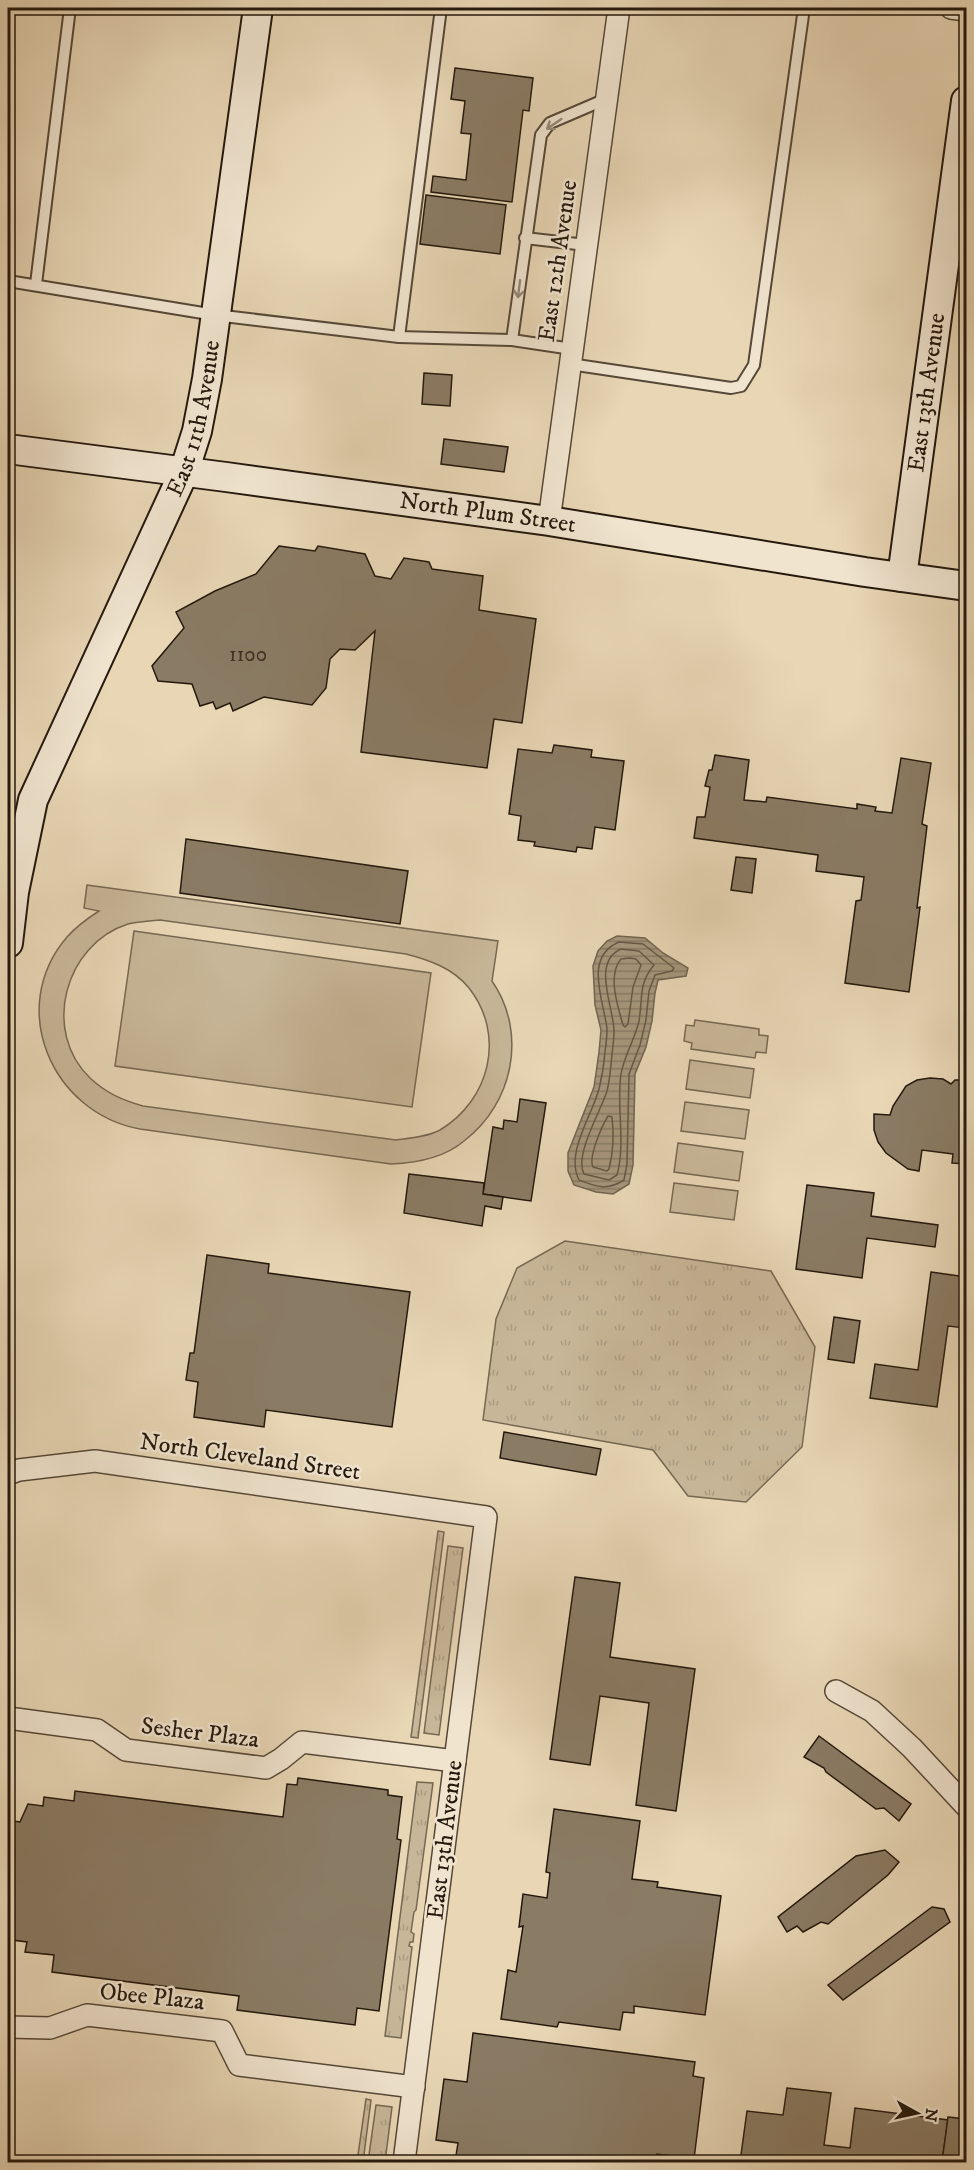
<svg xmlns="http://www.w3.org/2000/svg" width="974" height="2170" font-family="'IM FELL DW Pica',serif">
  <defs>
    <pattern id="grass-tufts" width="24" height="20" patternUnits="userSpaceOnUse" patternTransform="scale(1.5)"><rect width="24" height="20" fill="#c7b698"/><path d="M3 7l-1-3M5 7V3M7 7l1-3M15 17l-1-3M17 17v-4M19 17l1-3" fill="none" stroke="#ab9c82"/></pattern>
    <pattern id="water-rules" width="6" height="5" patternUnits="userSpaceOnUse" patternTransform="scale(1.5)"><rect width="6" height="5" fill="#a6967c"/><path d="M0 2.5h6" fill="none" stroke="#877a64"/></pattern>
  </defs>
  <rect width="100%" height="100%" fill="#e8d6b5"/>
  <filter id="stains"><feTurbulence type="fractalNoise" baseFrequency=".00333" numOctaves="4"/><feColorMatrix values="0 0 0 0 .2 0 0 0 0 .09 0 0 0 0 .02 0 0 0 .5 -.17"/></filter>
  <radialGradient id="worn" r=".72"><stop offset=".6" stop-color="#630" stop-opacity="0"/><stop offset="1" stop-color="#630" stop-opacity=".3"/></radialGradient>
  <!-- grass -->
  <g fill="url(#grass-tufts)" stroke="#766852" stroke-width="1.5">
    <path d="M565 1241 771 1271 815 1347 802 1447 746 1502 688 1496 653 1450 483 1420 496 1319 517 1268Z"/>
    <path d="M438 1531 444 1532 418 1738 411 1737Z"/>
    <path d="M448 1546 463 1548 439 1735 424 1733Z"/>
    <path d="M417 1782 433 1783 416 1910 414 1912 411 1932 414 1934 413 1942H410L409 1946 412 1947 401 2038 385 2036Z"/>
    <path d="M366 2099 371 2100 363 2162H357Z"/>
    <path d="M376 2105 392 2107 385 2162H368Z"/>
  </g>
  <!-- pitch -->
  <g fill="#c7b698" stroke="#766852" stroke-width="1.5" fill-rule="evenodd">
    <path d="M87 885 498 941 492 981C528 1033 513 1104 464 1141 444 1158 416 1163 391 1164L140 1129C52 1113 6 1008 67 937 76 927 88 918 99 911L84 908ZM160 920 406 954C429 960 453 968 469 988 506 1035 490 1100 440 1130 427 1137 410 1138 396 1140L143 1106C122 1100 106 1093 90 1078 41 1031 65 944 128 924 139 921 150 921 160 920Z"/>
    <path d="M134 931 431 973 412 1107 115 1066Z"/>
    <path d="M695 1020 759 1029V1035L768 1036 766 1053 756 1052 755 1058 691 1049 692 1043 684 1041 686 1025 694 1026Z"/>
    <path d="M690 1060 754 1069 750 1098 686 1089Z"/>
    <path d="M685 1102 749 1110 745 1139 681 1131Z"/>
    <path d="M678 1143 743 1152 739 1181 674 1172Z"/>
    <path d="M674 1183 738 1191 734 1220 670 1212Z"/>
  </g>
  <!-- water -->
  <path fill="url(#water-rules)" stroke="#726450" stroke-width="1.5" d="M617 936 645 938 663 953 688 968 686 976 658 980 655 993 652 1021 646 1047 635 1074 633 1165 629 1184 613 1194 596 1192 574 1185 568 1171V1153L594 1087 599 1052 601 1030 595 1005 593 966 598 951 607 941Z"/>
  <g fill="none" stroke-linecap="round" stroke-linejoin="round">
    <!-- shore -->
    <g stroke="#665844" stroke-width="1.5">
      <path d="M619 942 643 944 674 968 672 971 655 975 649 991 646 1020 640 1045 629 1074 627 1164 624 1180C607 1191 597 1187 579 1180 565 1153 592 1116 599 1089 602 1077 604 1064 605 1052 606 1045 607 1036 607 1029 604 1001 583 957 619 942Z"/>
      <path d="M621 949 639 951 654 965C638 984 643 998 639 1021 635 1039 624 1056 621 1074 616 1107 626 1142 617 1175L609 1180 584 1174C574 1155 601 1111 607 1091 610 1079 611 1066 612 1054 613 1046 614 1038 614 1031 614 1008 591 962 621 949Z"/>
      <path d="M630 958 636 959 641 965 633 987 628 1024 625 1027 623 1025C618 1007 607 975 621 959Z"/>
      <path d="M608 1116 612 1117C614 1133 613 1153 609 1169L607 1171 593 1167C588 1157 602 1126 608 1116Z"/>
    </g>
  </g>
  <!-- building -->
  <g fill="#8a7b64" stroke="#25190d" stroke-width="1.5">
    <path d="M455 68 533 78 529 111 523 110 512 202 431 192 433 176 466 180 471 134 461 133 465 101 451 99Z"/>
    <path d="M426 195 506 205 500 254 420 244Z"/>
    <path d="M424 373 452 375 450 406 422 404Z"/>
    <path d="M444 439 508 447 504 472 441 464Z"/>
    <path d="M279 546 315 551 318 546 365 554 375 576 391 579 404 558 429 562 432 569 483 576 479 610 536 619 522 723 494 719 487 768 361 752 375 631 355 650 340 649 330 659 326 688 312 705 264 697 233 711 230 703 216 709 213 702 200 706 192 684 158 681 152 666 184 628 176 612 215 591 256 574Z"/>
    <path d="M965 705H966V743L960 742Z"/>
    <path d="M554 745 592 750 591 757 624 761 615 830 595 827 592 849 577 847 576 852 534 846 535 842 518 840 521 816 509 814 518 749 552 753Z"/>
    <path d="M715 755 749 760 744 800 766 802 767 797 857 809V804L876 807 875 811 892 813 901 758 931 763 922 824 927 826 917 908 920 907 909 992 845 983 856 901 861 900 864 877 816 871 818 855 694 838 697 817H705L710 787 705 786 709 770H712Z"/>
    <path d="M186 839 408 871 400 924 180 893Z"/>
    <path d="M736 857 756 859 752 893 731 890Z"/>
    <path d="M930 1078 943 1079 951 1084 955 1080H960L966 1085V1164L952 1163 953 1154 922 1150 919 1171 908 1169 886 1153 878 1142 874 1130V1114L890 1115 893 1106 906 1086 917 1080Z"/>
    <path d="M520 1099 546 1103 531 1201 483 1194 493 1127 503 1129 504 1120 517 1122Z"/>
    <path d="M409 1174 484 1183 483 1194 503 1197 501 1209 485 1206 482 1226 404 1213Z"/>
    <path d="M807 1185 874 1193 871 1216 938 1225 935 1247 867 1238 862 1278 796 1269Z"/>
    <path d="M207 1255 269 1264 268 1273 410 1292 392 1427 266 1410 264 1427 194 1417 198 1382 186 1380 190 1353H194Z"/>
    <path d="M931 1272 966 1277V1328L948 1326 937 1407 870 1398 875 1364 918 1370Z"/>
    <path d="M834 1317 860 1321 854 1363 828 1359Z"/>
    <path d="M504 1432 601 1449 596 1475 500 1458Z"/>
    <path d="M575 1577 620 1583 610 1657 695 1669 676 1811 636 1805 649 1703 600 1696 590 1765 550 1759Z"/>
    <path d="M819 1736 911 1804 899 1821 884 1808 876 1809 826 1772 824 1768 804 1757Z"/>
    <path d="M298 1778 388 1790V1795L402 1797 397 1839 401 1840 379 2011 357 2008 355 2025 237 2010 239 1996 52 1972 54 1955 25 1952 27 1942 12 1940 8 1919V1871L14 1821 20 1822 28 1804 43 1806 44 1797 74 1801 75 1791 283 1817 287 1784 297 1785Z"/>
    <path d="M554 1809 640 1821 632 1879 658 1882 657 1887 721 1896 705 2015 634 2006V2013L623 2012 620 2030 559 2022 557 2027 501 2019 508 1970 516 1972 523 1926 519 1927 523 1894 547 1898 550 1873 546 1872Z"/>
    <path d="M885 1850 899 1862 888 1875 828 1924 821 1922 803 1932 797 1926 787 1932 778 1917 856 1856Z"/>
    <path d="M932 1907 944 1909 950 1922 843 2000 828 1985Z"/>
    <path d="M473 2033 695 2062 693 2076 704 2078 694 2159 657 2154 656 2162H455L458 2143 436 2140 444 2079 467 2082Z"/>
    <path d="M787 2088 831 2093 824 2145 850 2148 855 2108 948 2120 942 2162H740L747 2111 783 2115Z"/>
    <path d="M948 2117 966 2119V2162H942Z"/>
  </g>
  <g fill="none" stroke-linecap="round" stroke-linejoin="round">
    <defs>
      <g id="lane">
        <path d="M525 238 586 245"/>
        <path d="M8 281 215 315 399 337 512 340 572 349"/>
        <path d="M36 284 70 8"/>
        <path d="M399 337 441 8"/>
        <path d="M512 340 541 135 550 123 606 99"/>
        <path d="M570 364 731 388 741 386 754 365 804 8"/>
      </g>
      <g id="street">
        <path d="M951 8 966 10"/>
        <path d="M549 521 619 8"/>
        <path d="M8 1474 19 1470 95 1461 486 1517 404 2162"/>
        <path d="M836 1691 872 1711 912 1748 966 1806"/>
        <path d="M8 1718 97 1730 126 1750 266 1768 281 1759 302 1742 455 1761"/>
        <path d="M8 2027 50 2028 87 2015 222 2031 239 2065 414 2087"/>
      </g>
      <g id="secondary">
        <path id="s1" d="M8 449 226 477 549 521 865 572 966 586"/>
        <path id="s2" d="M902 577 966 101"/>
        <path id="s3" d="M8 943 14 892 33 800 184 472 197 431 207 379 258 8"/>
      </g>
    </defs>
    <!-- lane casing -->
    <use href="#lane" stroke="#564837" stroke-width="14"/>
    <!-- street casing -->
    <use href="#street" stroke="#564837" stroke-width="24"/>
    <!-- secondary casing -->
    <use href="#secondary" stroke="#25190d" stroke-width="32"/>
    <!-- lane -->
    <use href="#lane" stroke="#f0e4cf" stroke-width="10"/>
    <!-- street -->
    <use href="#street" stroke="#f0e4cf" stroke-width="21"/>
    <!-- secondary -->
    <use href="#secondary" stroke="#f0e4cf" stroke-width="28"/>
  </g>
  <!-- one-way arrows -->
  <defs><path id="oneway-shaft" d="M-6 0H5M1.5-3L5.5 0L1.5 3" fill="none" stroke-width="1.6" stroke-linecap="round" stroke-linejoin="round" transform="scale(1.5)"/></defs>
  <g stroke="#958978">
    <use href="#oneway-shaft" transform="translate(554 124) rotate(146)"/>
    <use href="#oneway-shaft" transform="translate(519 289) rotate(97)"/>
  </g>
  <g text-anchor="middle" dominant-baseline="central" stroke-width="5" stroke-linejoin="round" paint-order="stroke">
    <!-- number labels -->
    <g font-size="21" fill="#3e3223">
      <text x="248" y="655">1100</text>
    </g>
    <!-- street labels -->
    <g font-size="24" fill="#25190d" stroke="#f0e4cf">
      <text transform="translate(558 261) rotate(-82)">East 12th Avenue</text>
      <text stroke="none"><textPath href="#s2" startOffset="186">East 13th Avenue</textPath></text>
      <text stroke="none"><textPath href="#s3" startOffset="561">East 11th Avenue</textPath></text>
      <text stroke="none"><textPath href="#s1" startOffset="484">North Plum Street</textPath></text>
      <text transform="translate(250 1457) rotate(8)">North Cleveland Street</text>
      <text transform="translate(200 1733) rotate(7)">Sesher Plaza</text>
      <text transform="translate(445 1840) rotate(-83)">East 13th Avenue</text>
      <text transform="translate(152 1997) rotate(6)">Obee Plaza</text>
    </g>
  </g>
  <!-- margin -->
  <rect width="974" height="2170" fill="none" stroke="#e8d6b5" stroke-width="30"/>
  <rect x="9" y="9" width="956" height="2152" fill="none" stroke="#25190d" stroke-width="3"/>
  <rect x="15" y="15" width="944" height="2140" fill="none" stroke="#25190d" stroke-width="1.5"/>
  <!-- north arrow -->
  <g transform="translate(917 2113) rotate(98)" stroke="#f0e4cf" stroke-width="4.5" paint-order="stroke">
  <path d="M0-4.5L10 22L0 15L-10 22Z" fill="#25190d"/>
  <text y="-9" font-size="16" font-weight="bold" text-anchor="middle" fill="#25190d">N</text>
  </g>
  <rect width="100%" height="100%" filter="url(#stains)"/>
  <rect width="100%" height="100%" fill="url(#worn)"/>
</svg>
